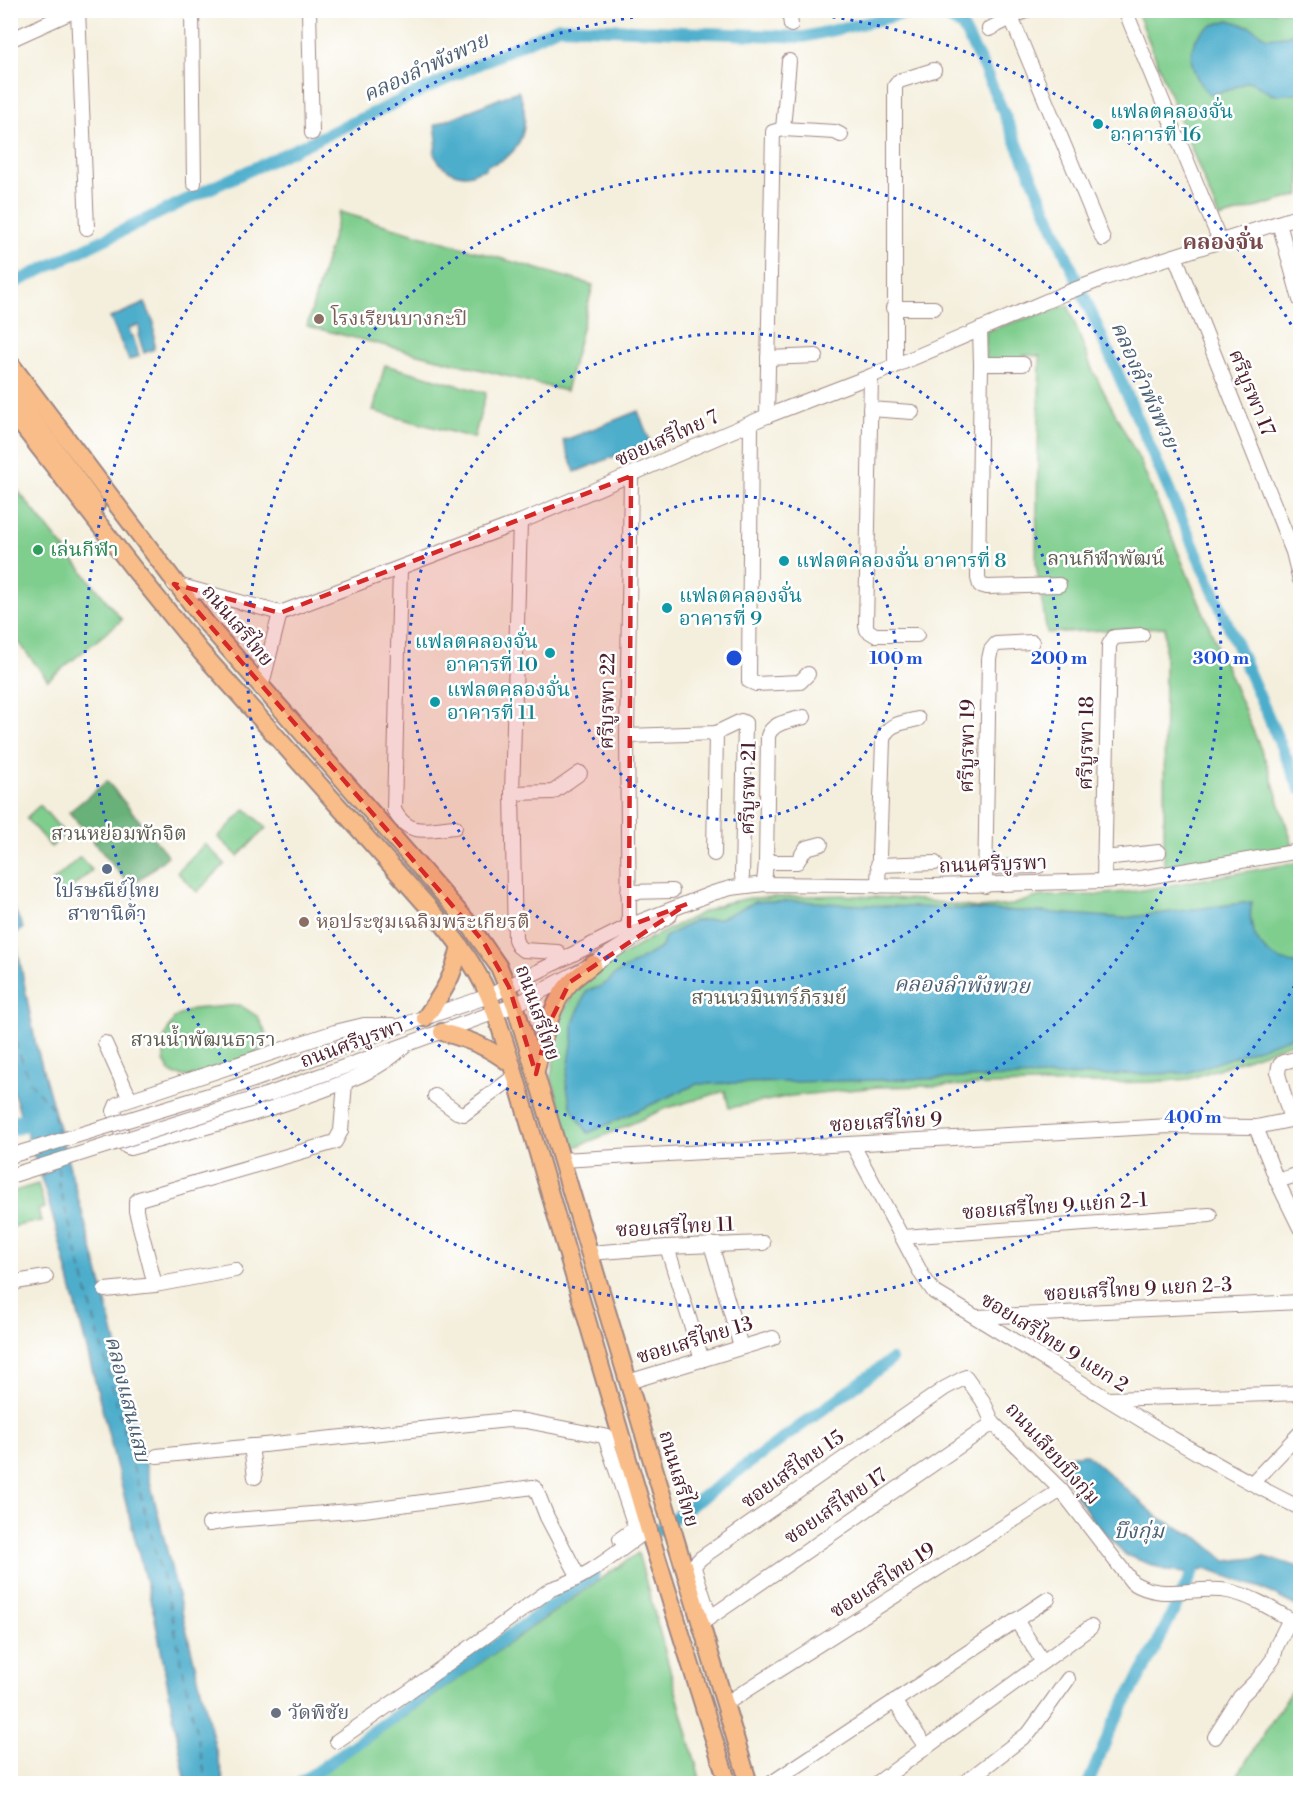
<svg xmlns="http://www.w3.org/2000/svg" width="1311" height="1794" font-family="'Libre Bodoni','Noto Serif Thai',serif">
  <rect width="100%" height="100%" fill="#fff"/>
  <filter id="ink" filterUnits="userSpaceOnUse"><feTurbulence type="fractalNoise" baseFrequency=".0167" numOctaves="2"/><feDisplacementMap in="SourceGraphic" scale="12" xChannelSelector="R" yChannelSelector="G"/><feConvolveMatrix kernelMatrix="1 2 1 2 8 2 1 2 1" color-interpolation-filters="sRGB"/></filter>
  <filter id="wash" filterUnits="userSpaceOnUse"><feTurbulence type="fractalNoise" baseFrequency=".008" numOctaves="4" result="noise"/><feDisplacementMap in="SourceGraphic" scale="24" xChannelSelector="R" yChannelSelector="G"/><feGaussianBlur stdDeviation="1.35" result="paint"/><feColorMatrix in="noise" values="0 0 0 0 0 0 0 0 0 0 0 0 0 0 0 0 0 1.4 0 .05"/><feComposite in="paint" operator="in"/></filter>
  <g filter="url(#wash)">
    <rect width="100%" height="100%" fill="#f4efdd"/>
    <!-- green -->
    <g fill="#7fce8e" stroke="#64765c" stroke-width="1.5">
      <path d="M1137 11H1300V195L1219 218Z"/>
      <path d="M340 212 593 285 566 391 307 326Z"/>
      <path d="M1068 305 1091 367 1140 461 1267 764 1293 846 1164 870 1165 627 1047 633 1036 564 1040 356 1024 355 1014 371 985 372 986 331Z"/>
      <path d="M385 365 486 393 474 438 373 411Z"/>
      <path d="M10 481 122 620 48 680 11 633Z"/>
      <path d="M40 805 65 834 51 847 26 818Z"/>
      <path d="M246 809 266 828 238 856 218 837Z"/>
      <path d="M205 844 225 864 197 892 177 872Z"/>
      <path d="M80 857 92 870 64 895 52 882Z"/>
      <path d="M1300 862V1040L1189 1079 1151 1082 878 1087 791 1096 729 1108 725 1091 664 1109 615 1131 573 1148 551 1077 561 1018 572 993 583 980 597 971 651 938 701 913 725 903 750 898 843 895 921 900 978 908 1012 905 1040 896 1095 895 1137 891Z"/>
      <path d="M240 1005 258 1017 267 1036 261 1049 249 1059 189 1077 172 1074 164 1061V1039L174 1018 192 1009Z"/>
      <path d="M38 1184 45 1208 38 1210 41 1221 11 1227V1192Z"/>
      <path d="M638 1553 700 1779 694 1784 309 1783Z"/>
      <path d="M1300 1677V1783H1232L1235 1779Z"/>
    </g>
    <!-- forest -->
    <path fill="#67b179" stroke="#586852" stroke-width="1.5" d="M107 781 168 856 131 887 69 812Z"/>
    <!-- water -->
    <g fill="#4daecc" stroke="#4c667c" stroke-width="1.5">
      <path d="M1229 20 1251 27 1267 38 1286 36 1300 31V93L1273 95 1249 81 1226 91 1209 94C1194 79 1183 53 1200 34 1207 26 1219 23 1229 20Z"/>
      <path d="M518 91C533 120 522 160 487 165L486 169C480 170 476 172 471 174 456 178 440 167 434 154L437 139 435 125Z"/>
      <path d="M145 303 154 323V349L144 353 138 335 140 334 139 325 129 328 131 336H133L139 356 129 360 110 318Z"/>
      <path d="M638 411 650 442 575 472 563 441Z"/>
      <path d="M10 900 23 928 15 935 35 1041 99 1274 224 1783H186L155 1618 59 1239 46 1193 11 1085Z"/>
      <path d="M765 901C775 903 783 901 793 901 809 901 825 903 840 904L1041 912 1123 918 1252 902C1244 933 1268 965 1300 963V1034L1187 1073 697 1084 588 1133 571 1107 566 1082 573 1038V1023L587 990 597 988 608 982 614 975 662 947 665 937 694 921 719 919 755 902Z"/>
      <path d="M1086 1454 1159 1518 1199 1538 1226 1561 1264 1557 1300 1567V1608L1261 1588 1205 1569 1192 1574 1168 1571 1126 1555 1093 1521 1061 1470 1065 1456Z"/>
    </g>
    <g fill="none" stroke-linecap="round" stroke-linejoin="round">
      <!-- canal -->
      <g stroke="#4daecc" stroke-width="12">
        <path d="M935 10 962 26 983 66 1300 789"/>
        <path d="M10 285 209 189 559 27 804 37 921 10"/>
        <path d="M645 1539 891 1360"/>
        <path d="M299 1784 594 1575"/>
        <path d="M1088 1784 1113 1724 1149 1660 1192 1574 1196 1561"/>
      </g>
      <!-- river -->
      <path stroke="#4daecc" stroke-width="20" d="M10 1126 37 1119"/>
      <!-- ferry -->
      <g stroke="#4b5f73" stroke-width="1.5" stroke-dasharray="8 6" stroke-linecap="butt">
        <path d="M10 1028 30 1082 54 1110 56 1135"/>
        <path d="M58 1167 59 1185 170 1607 207 1784"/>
      </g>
    </g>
  </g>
  <g filter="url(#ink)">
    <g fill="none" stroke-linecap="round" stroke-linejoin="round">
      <defs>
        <g id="minor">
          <path d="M78 10 87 228"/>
          <path d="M192 10 194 183"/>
          <path d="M309 10 312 133"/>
          <path d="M789 10 791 25"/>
          <path d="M1008 10 1103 239"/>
          <path d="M1125 10 1220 241"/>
          <path d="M989 29 1027 10"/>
          <path d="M10 40 76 10"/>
          <path d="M783 129 789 61"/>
          <path d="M1279 223 1300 300"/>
          <path d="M1175 256 1293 552 1300 580"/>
          <path d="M893 308H934"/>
          <path d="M980 329 981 364 978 578 980 585 987 587 1059 585"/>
          <path d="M768 358 816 356"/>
          <path d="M981 364H1023"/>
          <path d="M895 366V86L899 81 934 70"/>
          <path d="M871 376 866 625 867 630 875 635H917"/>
          <path d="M870 409 912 412"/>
          <path d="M767 416 773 132 783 129 835 132 841 135"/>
          <path d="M751 423 749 681 756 684 800 682 808 674"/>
          <path d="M520 522 512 793 515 939 518 946 523 950 558 952"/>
          <path d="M400 568 394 810C409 838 428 829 455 827"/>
          <path d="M174 584 280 613"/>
          <path d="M261 688 280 613 520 522 767 416 871 376 1063 294 1105 278 1300 216"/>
          <path d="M627 736 716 733 741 721 745 723 742 876"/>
          <path d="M512 793 553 792 580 773"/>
          <path d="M714 854 716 733"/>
          <path d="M1104 858 1159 852"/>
          <path d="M766 862H797L806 848 821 844"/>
          <path d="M878 865 935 863"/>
          <path d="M986 867 1039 866"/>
          <path d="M1104 881 1109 645 1114 637 1142 635"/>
          <path d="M764 884 766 862 768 736C772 722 791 721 804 717"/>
          <path d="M878 886 883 740C887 723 903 723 918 719"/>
          <path d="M985 886 989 659 991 650 996 644 1032 642"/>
          <path d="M628 892 672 891"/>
          <path d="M629 926 627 736 631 476"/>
          <path d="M392 1025H364L335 1032 117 1104 114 1111 126 1146 130 1148C192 1131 255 1115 315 1093 346 1082 381 1070 404 1046"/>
          <path d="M105 1043 130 1099"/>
          <path d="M262 1077 400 1026 489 996 629 926 713 893 731 888 764 884 933 886 1104 881 1141 878 1300 851"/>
          <path d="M269 1094 515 1005 593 964 670 915"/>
          <path d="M435 1096 457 1112 464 1114 515 1076"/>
          <path d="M1291 1120 1278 1074 1279 1066 1283 1062 1300 1058"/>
          <path d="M1256 1127 1277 1181 1300 1228"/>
          <path d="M853 1145 922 1275 934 1292C1056 1364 1173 1446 1300 1508"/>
          <path d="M562 1160 1170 1126 1256 1127 1300 1118"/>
          <path d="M1277 1181 1300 1174"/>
          <path d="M903 1237 1210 1215"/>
          <path d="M711 1244 741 1347"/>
          <path d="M667 1247 702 1360"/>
          <path d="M589 1253 667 1247 763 1243"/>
          <path d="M10 1283 46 1277"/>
          <path d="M155 1285 136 1211V1202L139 1199 335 1142 341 1131 345 1083"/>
          <path d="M105 1290 155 1285 235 1270"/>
          <path d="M977 1317 1300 1302"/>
          <path d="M628 1382 773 1338"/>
          <path d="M1108 1399 1300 1393"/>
          <path d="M605 1437 635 1526 634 1529 620 1539"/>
          <path d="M251 1446 255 1477"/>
          <path d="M157 1456 508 1420 526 1421 624 1440"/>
          <path d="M1252 1483 1300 1433"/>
          <path d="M209 1524 233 1520 364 1510 533 1487 536 1489 547 1517 575 1570"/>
          <path d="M1016 1620 1043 1662"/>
          <path d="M702 1623 993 1423"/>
          <path d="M700 1624 707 1608 694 1568 696 1563 701 1558 945 1388 966 1377 983 1401 993 1423 1061 1490 1132 1582C1162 1602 1195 1585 1228 1591 1254 1596 1278 1613 1300 1625"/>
          <path d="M894 1701 926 1747"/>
          <path d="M725 1704 1061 1490"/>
          <path d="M1215 1737 1240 1697 1258 1679 1273 1659 1277 1645 1290 1619"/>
          <path d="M337 1741 411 1690 551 1589C587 1579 618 1551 649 1529"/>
          <path d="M770 1784 1048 1599"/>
          <path d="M876 1784 1091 1627"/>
          <path d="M963 1784 1030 1732 1068 1679"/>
        </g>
        <g id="major">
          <path d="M10 363 206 623 466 920 499 967 515 1005 749 1784"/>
          <path d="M10 388 96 505"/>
          <path d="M10 410 133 568 201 652 431 910C454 936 474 963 488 994 498 1017 504 1042 512 1065L652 1541 728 1784"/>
          <path d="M425 1018C444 991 453 978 460 946"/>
          <path d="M442 1032C470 1040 489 1047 512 1065"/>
          <path d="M536 1070C542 1043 551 1002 571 982 578 975 586 970 593 964"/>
        </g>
      </defs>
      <!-- minor casing -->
      <use href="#minor" stroke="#9f8784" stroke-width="16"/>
      <!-- major casing -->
      <use href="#major" stroke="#9f8784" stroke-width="20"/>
      <!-- minor -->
      <use href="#minor" stroke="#fff" stroke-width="14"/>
      <!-- major -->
      <use href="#major" stroke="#f8bd89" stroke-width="16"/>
      <defs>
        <g id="minor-bridge">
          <path d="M10 1156 219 1092 262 1077"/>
          <path d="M10 1176 269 1094"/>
        </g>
      </defs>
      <!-- minor-bridge casing -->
      <use href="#minor-bridge" stroke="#9f8784" stroke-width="16" stroke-linecap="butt"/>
      <!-- minor-bridge -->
      <use href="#minor-bridge" stroke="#fff" stroke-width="14"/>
    </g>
  </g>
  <!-- marked area -->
  <path fill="#d62828" fill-opacity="0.2" stroke="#d62828" stroke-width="4.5" stroke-dasharray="12 8" stroke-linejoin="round" d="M631 476 629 926 687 904 570 982 548 1026 536 1074 509 987 483 941 174 584 280 613Z"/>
  <!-- distance rings -->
  <g fill="none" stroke="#1d4ed8" stroke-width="3" stroke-dasharray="3 6">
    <circle cx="734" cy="658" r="162"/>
    <circle cx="734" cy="658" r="325"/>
    <circle cx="734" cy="658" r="487"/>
    <path d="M1299 978A649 649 0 1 1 689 11M779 11A649 649 0 0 1 1299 338"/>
  </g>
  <!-- markers -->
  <g fill="#0f9aa8" stroke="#fff" stroke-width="2">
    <circle cx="1098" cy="124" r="6"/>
    <circle cx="784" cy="561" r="6"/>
    <circle cx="667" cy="608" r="6"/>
    <circle cx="550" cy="653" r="6"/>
    <circle cx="435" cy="702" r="6"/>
  </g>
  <g fill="#8d6e63" stroke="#fff" stroke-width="2">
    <circle cx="319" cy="319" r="6"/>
    <circle cx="304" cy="922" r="6"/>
  </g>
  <circle fill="#2e9e5b" stroke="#fff" stroke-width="2" cx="38" cy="550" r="6"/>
  <circle fill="#5c6f8a" stroke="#fff" stroke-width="2" cx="107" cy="869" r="6"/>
  <circle fill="#6b7280" stroke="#fff" stroke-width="2" cx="276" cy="1713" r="6"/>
  <g text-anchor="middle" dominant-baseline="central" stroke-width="5" stroke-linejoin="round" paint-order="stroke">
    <!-- culture labels -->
    <g font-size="20" fill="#0d838f" stroke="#fff" text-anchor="start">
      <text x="1110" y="112">แฟลตคลองจั่น<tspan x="1110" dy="23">อาคารที่ 16</tspan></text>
      <text x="796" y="561">แฟลตคลองจั่น อาคารที่ 8</text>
      <text x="679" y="596">แฟลตคลองจั่น<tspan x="679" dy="23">อาคารที่ 9</tspan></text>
      <text x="538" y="642" text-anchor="end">แฟลตคลองจั่น<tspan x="538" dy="23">อาคารที่ 10</tspan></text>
      <text x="447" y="690">แฟลตคลองจั่น<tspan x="447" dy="23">อาคารที่ 11</tspan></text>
    </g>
    <!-- education labels -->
    <g font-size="20" fill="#785e54" stroke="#fff" text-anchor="start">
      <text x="331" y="319">โรงเรียนบางกะปิ</text>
      <text x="316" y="922">หอประชุมเฉลิมพระเกียรติ</text>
    </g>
    <!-- street labels -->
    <g font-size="20" fill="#4a1f2b" stroke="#fff">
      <text transform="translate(1251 393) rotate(68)">ศรีบูรพา 17</text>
      <text transform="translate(667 439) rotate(-24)">ซอยเสรีไทย 7</text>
      <text transform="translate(237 626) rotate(50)">ถนนเสรีไทย</text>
      <text transform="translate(608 701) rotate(-89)">ศรีบูรพา 22</text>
      <text transform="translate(1087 743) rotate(-89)">ศรีบูรพา 18</text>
      <text transform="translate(968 746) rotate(-89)">ศรีบูรพา 19</text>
      <text transform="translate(749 788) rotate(-89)">ศรีบูรพา 21</text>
      <text transform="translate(993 865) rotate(-2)">ถนนศรีบูรพา</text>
      <text transform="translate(537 1013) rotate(71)">ถนนเสรีไทย</text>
      <text transform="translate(352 1044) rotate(-20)">ถนนศรีบูรพา</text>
      <text transform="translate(886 1123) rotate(-3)">ซอยเสรีไทย 9</text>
      <text transform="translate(1055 1207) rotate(-4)">ซอยเสรีไทย 9 แยก 2-1</text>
      <text transform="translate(675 1228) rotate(-3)">ซอยเสรีไทย 11</text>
      <text transform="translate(1138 1290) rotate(-3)">ซอยเสรีไทย 9 แยก 2-3</text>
      <text transform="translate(695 1341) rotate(-17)">ซอยเสรีไทย 13</text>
      <text transform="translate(1054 1343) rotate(32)">ซอยเสรีไทย 9 แยก 2</text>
      <text transform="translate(1052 1454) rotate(48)">ถนนเลียบบึงกุ่ม</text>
      <text transform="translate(793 1470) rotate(-35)">ซอยเสรีไทย 15</text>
      <text transform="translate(678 1479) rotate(74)">ถนนเสรีไทย</text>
      <text transform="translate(836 1507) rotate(-34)">ซอยเสรีไทย 17</text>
      <text transform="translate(883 1581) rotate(-33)">ซอยเสรีไทย 19</text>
    </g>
    <!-- leisure labels -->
    <g font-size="20" fill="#27864d" stroke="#fff" text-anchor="start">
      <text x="50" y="550">เล่นกีฬา</text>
    </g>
    <!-- park labels -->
    <g font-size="20" fill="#5d5c4e" stroke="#fff">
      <text x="1106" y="559">ลานกีฬาพัฒน์</text>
      <text x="119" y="834">สวนหย่อมพักจิต</text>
      <text x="769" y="998">สวนนวมินทร์ภิรมย์</text>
      <text x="203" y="1040">สวนน้ำพัฒนธารา</text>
    </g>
    <!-- service labels -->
    <g font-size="20" fill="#4e5e75" stroke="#fff">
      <text x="107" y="891">ไปรษณีย์ไทย<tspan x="107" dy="23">สาขานิด้า</tspan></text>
    </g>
    <!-- worship labels -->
    <g font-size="20" fill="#5b616d" stroke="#fff" text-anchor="start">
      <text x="288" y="1713">วัดพิชัย</text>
    </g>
    <!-- water labels -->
    <g font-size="21" font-style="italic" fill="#4b5f73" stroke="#fff">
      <text transform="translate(426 68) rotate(-25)">คลองลำพังพวย</text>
      <text transform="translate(1144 385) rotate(66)">คลองลำพังพวย</text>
      <text transform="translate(962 986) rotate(1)">คลองลำพังพวย</text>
      <text transform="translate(127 1399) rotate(76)">คลองแสนแสบ</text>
      <text x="1139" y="1532">บึงกุ่ม</text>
    </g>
    <!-- quarter labels -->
    <g font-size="22" font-weight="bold" fill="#78494a" stroke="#fff">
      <text x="1223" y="242">คลองจั่น</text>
    </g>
  </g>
  <circle cx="734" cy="658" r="9" fill="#1d4ed8" stroke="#fff" stroke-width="3"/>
  <g font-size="18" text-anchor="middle" font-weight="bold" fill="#1d4ed8" stroke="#fff" stroke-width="5" stroke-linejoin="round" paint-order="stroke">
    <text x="896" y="664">100 m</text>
    <text x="1059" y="664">200 m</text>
    <text x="1221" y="664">300 m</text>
    <text x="1193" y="1123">400 m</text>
  </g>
  <!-- margin -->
  <rect width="1311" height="1794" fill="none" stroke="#fff" stroke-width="36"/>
</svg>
